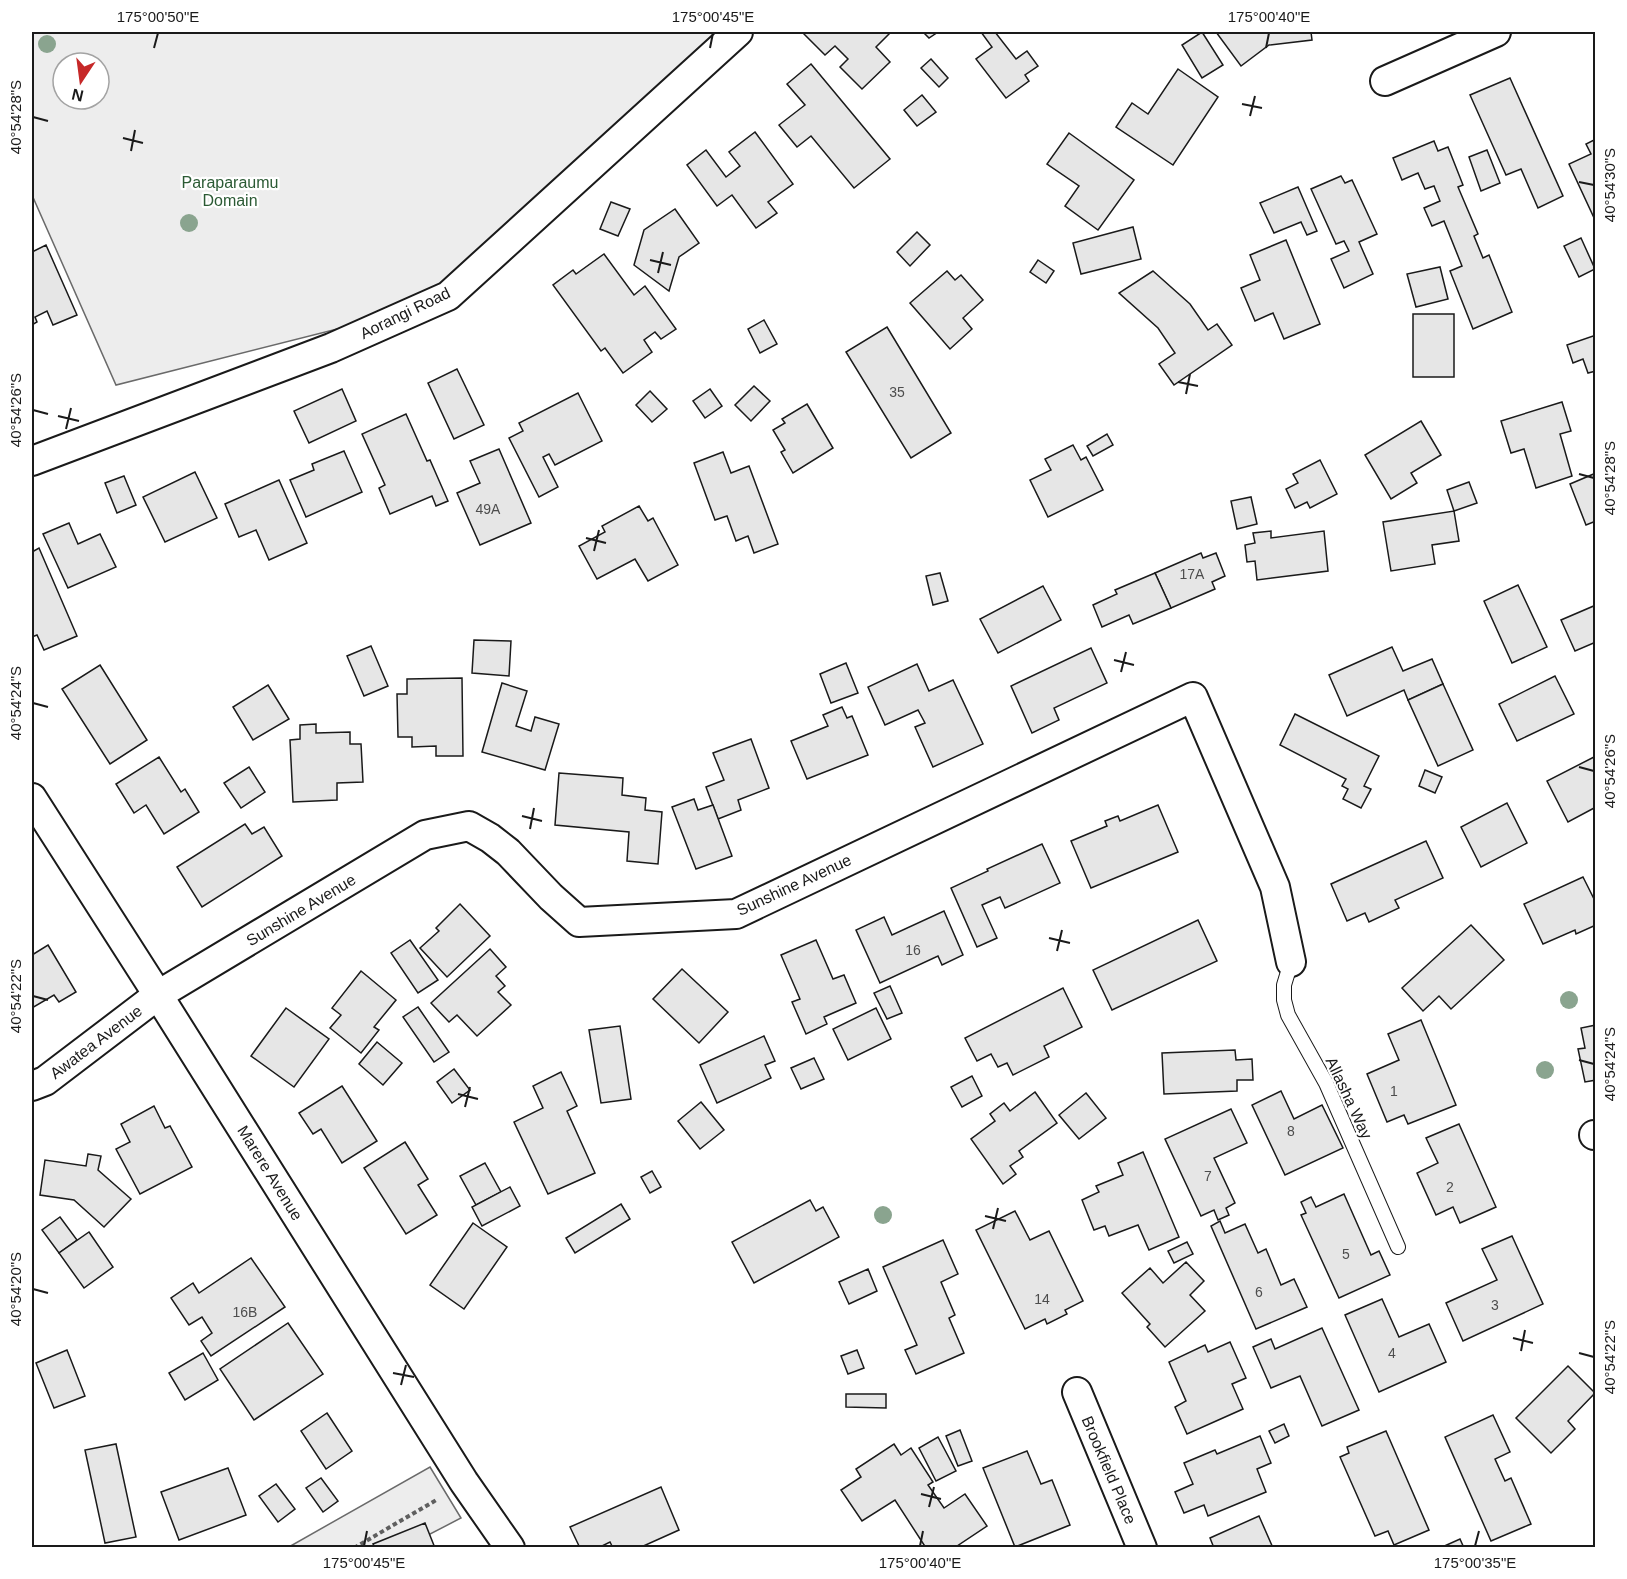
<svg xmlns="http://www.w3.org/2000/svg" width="1627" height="1579" font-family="Helvetica,sans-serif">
  <rect width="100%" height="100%" fill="#fff"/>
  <!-- built -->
  <g fill="#ededed" stroke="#6a6a6a" stroke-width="1.5" fill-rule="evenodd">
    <path d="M32 32H725L452 300 116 385 32 195ZM63 63H99V99H63Z"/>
    <path d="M430 1467 461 1518 405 1547 287 1548Z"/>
  </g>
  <!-- building -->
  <g fill="#e6e6e6" stroke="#1a1a1a" stroke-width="1.5">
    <path d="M806 32H891L876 47 890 62 862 89 840 67 848 59 835 46 825 55 804 34Z"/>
    <path d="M923 32H938L929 38Z"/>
    <path d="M981 32H995L1016 59 1027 51 1038 66 1025 75 1029 81 1006 98 976 59 992 47Z"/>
    <path d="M1202 32 1223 65 1202 78 1182 45Z"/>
    <path d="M1216 32H1311L1312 40 1269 45 1241 66Z"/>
    <path d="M931 59 948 78 939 87 921 68Z"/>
    <path d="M811 64 890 159 854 188 811 136 797 147 779 125 805 105 787 84Z"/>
    <path d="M1178 69 1218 97 1173 165 1116 127 1132 103 1148 114Z"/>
    <path d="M1510 78 1563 196 1538 208 1521 169 1506 175 1470 95Z"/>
    <path d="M922 95 936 112 917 126 904 110Z"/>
    <path d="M755 132 793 184 768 202 777 213 756 228 732 195 717 206 687 165 706 150 726 177 740 166 729 152Z"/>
    <path d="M1069 133 1134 180 1098 230 1065 206 1079 186 1047 164Z"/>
    <path d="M1596 139V220H1595L1569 164 1591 154 1586 144Z"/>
    <path d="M1434 141 1438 151 1448 147 1463 185 1458 187 1478 234 1474 236 1483 258 1489 255 1512 312 1473 329 1450 271 1462 266 1444 221 1432 226 1424 208 1440 201 1434 186 1425 189 1418 173 1402 180 1393 158Z"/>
    <path d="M1487 150 1500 183 1481 191 1469 157Z"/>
    <path d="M1341 176 1345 183 1352 180 1377 234 1359 242 1373 274 1344 288 1331 259 1349 251 1344 241 1336 244 1311 189Z"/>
    <path d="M1298 187 1317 231 1307 235 1301 222 1274 233 1260 203Z"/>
    <path d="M611 202 630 209 618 236 600 229Z"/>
    <path d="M675 209 699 243 679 257 669 291 634 265 644 230Z"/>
    <path d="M1133 227 1141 259 1081 274 1073 243Z"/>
    <path d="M917 232 930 245 910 266 897 252Z"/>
    <path d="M1581 238 1595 269 1579 277 1564 246Z"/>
    <path d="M1286 240 1320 324 1284 339 1273 313 1255 321 1241 288 1260 280 1250 255Z"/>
    <path d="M46 245 77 315 53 325 47 311 35 317 37 322 32 325V252Z"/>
    <path d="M604 254 634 295 645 286 676 329 661 339 655 332 644 340 652 352 623 373 605 348 601 351 553 285 573 270 576 274Z"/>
    <path d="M1038 260 1054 271 1046 283 1030 272Z"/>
    <path d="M1440 267 1448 299 1416 307 1407 274Z"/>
    <path d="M947 271 955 280 961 275 983 300 963 318 972 329 950 349 910 303Z"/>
    <path d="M1153 271 1190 304 1208 330 1217 324 1232 345 1174 385 1159 364 1175 353 1158 328 1119 293Z"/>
    <rect x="1413" y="314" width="41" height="63"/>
    <path d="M764 320 777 344 760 353 748 329Z"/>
    <path d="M887 327 951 433 911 458 846 352Z"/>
    <path d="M1596 335V371L1588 373 1583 359 1573 363 1567 345Z"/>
    <path d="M457 369 484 425 454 439 428 383Z"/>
    <path d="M754 386 770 401 751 421 735 405Z"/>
    <path d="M342 389 356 421 309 443 294 411Z"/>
    <path d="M710 389 722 406 705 418 693 401Z"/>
    <path d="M650 391 667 409 652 422 636 405Z"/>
    <path d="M578 393 602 441 555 465 549 454 543 457 558 487 539 497 509 438 523 431 519 423Z"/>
    <path d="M1562 402 1571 431 1560 434 1572 476 1536 488 1524 449 1511 453 1501 421Z"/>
    <path d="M807 404 833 448 793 473 781 452 785 450 773 430 785 423 782 419Z"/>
    <path d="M406 414 427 461 430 460 448 501 436 506 432 496 390 514 379 488 385 485 362 434Z"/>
    <path d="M1421 421 1441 455 1411 473 1417 483 1391 499 1365 455Z"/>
    <path d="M1107 434 1113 445 1093 456 1087 446Z"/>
    <path d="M1073 445 1081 460 1086 457 1103 490 1048 517 1030 480 1051 470 1045 459Z"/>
    <path d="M499 449 531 523 480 545 457 493 480 483 470 461Z"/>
    <path d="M344 451 362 492 306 517 290 480 314 470 312 464Z"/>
    <path d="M723 452 731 473 749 466 778 544 754 553 748 536 736 541 727 516 715 520 694 463Z"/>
    <path d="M1320 460 1337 494 1310 508 1307 502 1295 508 1286 489 1298 483 1293 474Z"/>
    <path d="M195 472 217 518 165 542 143 497Z"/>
    <path d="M1596 473V521L1586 525 1570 484Z"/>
    <path d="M124 476 136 505 117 513 105 483Z"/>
    <path d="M279 480 307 543 269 560 256 530 239 537 225 504Z"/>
    <path d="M1469 482 1477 503 1454 511 1447 490Z"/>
    <path d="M1251 497 1257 524 1237 529 1231 501Z"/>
    <path d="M639 506 648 521 653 518 678 565 648 581 635 559 597 579 579 546 605 532 602 526Z"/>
    <path d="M1454 511 1459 541 1432 545 1435 564 1391 571 1383 522Z"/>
    <path d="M69 523 78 544 100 534 116 567 68 588 43 534Z"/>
    <path d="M1271 531V538L1324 531 1328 571 1257 580 1255 561 1247 562 1245 545 1255 543 1253 533Z"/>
    <path d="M39 548 77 636 44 650 37 635 32 637V552Z"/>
    <path d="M1201 553 1203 558 1216 553 1225 576 1212 582 1215 589 1171 608 1155 573Z"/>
    <path d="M940 573 948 601 933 605 926 576Z"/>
    <path d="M1155 573 1171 608 1133 624 1129 615 1102 627 1093 605 1117 594 1115 590Z"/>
    <path d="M1518 585 1547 647 1512 663 1484 601Z"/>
    <path d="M1043 586 1061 620 998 653 980 619Z"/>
    <path d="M1596 605V642L1575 651 1561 620Z"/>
    <path d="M474 640 511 641 509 676 472 673Z"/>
    <path d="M371 646 388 686 364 696 347 656Z"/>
    <path d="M1392 647 1403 671 1432 659 1443 684 1408 700 1404 690 1347 716 1329 675Z"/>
    <path d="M1091 648 1107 683 1054 708 1059 720 1032 733 1011 686Z"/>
    <path d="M846 663 858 693 831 703 820 674Z"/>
    <path d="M917 664 929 691 953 680 983 744 933 767 915 727 925 723 918 710 885 725 868 687Z"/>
    <path d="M100 665 147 740 110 764 62 689Z"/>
    <path d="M1555 676 1574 714 1517 741 1499 704Z"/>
    <path d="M462 678 463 756H436V746L412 747V737H398L397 694H407V679Z"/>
    <path d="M502 683 527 691 516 726 531 731 535 717 559 724 545 770 482 752Z"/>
    <path d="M1443 684 1473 750 1438 766 1408 700Z"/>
    <path d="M268 685 289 719 253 740 233 707Z"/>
    <path d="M842 707 847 718 852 716 868 755 807 779 791 741 828 726 823 715Z"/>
    <path d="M1295 714 1379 756 1364 786 1371 789 1361 808 1343 799 1348 789 1342 786 1346 779 1280 745Z"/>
    <path d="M316 724V733L350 732V744H361L363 782 337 783V800L293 802 290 740 300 739V725Z"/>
    <path d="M751 739 769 788 738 800 741 810 718 819 706 787 724 780 713 753Z"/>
    <path d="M159 757 181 792 185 789 199 812 164 834 146 805 134 813 116 784Z"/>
    <path d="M1594 757 1596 807 1568 822 1547 781Z"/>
    <path d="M249 767 265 792 241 808 224 783Z"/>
    <path d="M1425 770 1442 777 1435 793 1419 786Z"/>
    <path d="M559 773 623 778 622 795 646 798 645 810 662 812 658 864 627 861 629 832 555 825Z"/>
    <path d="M694 799 698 810 713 805 732 856 696 869 672 807Z"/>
    <path d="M1507 803 1527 843 1481 867 1461 827Z"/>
    <path d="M1158 805 1178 852 1091 888 1071 841 1107 826 1105 821 1118 816 1120 821Z"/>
    <path d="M245 824 252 834 264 827 282 856 202 907 177 867Z"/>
    <path d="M1426 841 1443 878 1395 900 1399 908 1369 922 1365 913 1347 921 1331 884Z"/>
    <path d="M1042 844 1060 883 1005 908 1000 897 982 905 997 938 977 947 951 888 988 871 987 869Z"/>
    <path d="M1583 877 1596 903V925L1576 934 1575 930 1543 944 1524 904Z"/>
    <path d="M460 904 490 936 447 977 420 948 439 931 436 928Z"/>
    <path d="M944 911 963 955 942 965 938 956 880 983 856 930 884 917 892 935Z"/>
    <path d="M1198 920 1217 961 1112 1010 1093 970Z"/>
    <path d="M1471 925 1504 960 1451 1009 1439 996 1423 1011 1402 988Z"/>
    <path d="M410 940 438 980 418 993 391 953Z"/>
    <path d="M816 940 833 979 844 975 856 1003 824 1017 827 1024 806 1034 792 1002 800 999 781 955Z"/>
    <path d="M48 945 76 992 59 1002 54 995 32 1008V955Z"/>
    <path d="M490 949 506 967 496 976 505 986 498 992 511 1005 477 1036 457 1015 449 1022 431 1003Z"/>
    <path d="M682 969 728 1012 699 1043 653 999Z"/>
    <path d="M361 971 396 1000 374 1027 379 1030 361 1053 330 1028 341 1015 332 1008Z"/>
    <path d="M890 986 902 1013 887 1019 874 993Z"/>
    <path d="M1063 988 1082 1027 1044 1046 1049 1057 1013 1075 1007 1063 998 1067 991 1054 977 1061 965 1038Z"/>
    <path d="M418 1007 449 1052 434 1062 403 1017Z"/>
    <path d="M286 1008 329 1039 294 1087 251 1056Z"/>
    <path d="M876 1008 891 1039 848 1060 833 1029Z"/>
    <path d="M1421 1020 1456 1105 1408 1124 1404 1115 1387 1122 1367 1074 1399 1060 1388 1034Z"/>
    <path d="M1596 1025V1080L1585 1082 1578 1049 1585 1048 1581 1028Z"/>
    <path d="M620 1026 631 1099 601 1103 589 1030Z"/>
    <path d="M764 1036 775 1061 765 1065 771 1078 717 1103 700 1065Z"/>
    <path d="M377 1042 402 1063 383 1085 359 1064Z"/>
    <path d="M1235 1050 1236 1060 1252 1059 1253 1080H1237V1091L1164 1094 1162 1053Z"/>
    <path d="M814 1058 824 1079 801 1089 791 1068Z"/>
    <path d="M454 1069 470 1090 452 1103 437 1082Z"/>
    <path d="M561 1072 577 1106 567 1111 595 1173 548 1194 514 1122 543 1108 533 1086Z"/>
    <path d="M972 1076 982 1096 962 1107 951 1087Z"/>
    <path d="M342 1086 377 1141 342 1163 321 1129 313 1134 299 1113Z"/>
    <path d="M1281 1091 1294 1119 1322 1105 1343 1148 1285 1175 1252 1105Z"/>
    <path d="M1035 1092 1057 1123 1019 1151 1023 1157 1010 1166 1016 1174 1003 1184 971 1139 995 1121 990 1114 1004 1103 1010 1111Z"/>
    <path d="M1086 1093 1106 1118 1079 1139 1059 1115Z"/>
    <path d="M701 1102 724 1130 700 1149 678 1121Z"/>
    <path d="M154 1106 165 1128 170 1126 192 1167 140 1194 116 1149 130 1142 121 1124Z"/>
    <path d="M1231 1109 1247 1143 1214 1158 1235 1203 1226 1208 1229 1215 1218 1220 1214 1210 1201 1216 1165 1139Z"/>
    <path d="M1459 1124 1496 1207 1460 1223 1453 1207 1436 1215 1417 1173 1438 1163 1426 1138Z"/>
    <path d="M405 1142 428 1179 418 1185 437 1215 406 1234 364 1168Z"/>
    <path d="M1143 1152 1179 1237 1149 1250 1138 1225 1109 1236 1105 1226 1094 1230 1082 1200 1099 1192 1096 1186 1123 1175 1118 1163Z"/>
    <path d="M88 1154 101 1156 98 1170 131 1199 104 1227 74 1200 40 1195 45 1160 86 1166Z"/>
    <path d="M485 1163 501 1192 476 1205 460 1176Z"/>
    <path d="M652 1171 661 1187 650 1193 641 1177Z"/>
    <path d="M510 1187 520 1206 482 1226 472 1207Z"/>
    <path d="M1344 1194 1371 1255 1379 1251 1390 1275 1339 1298 1301 1215 1306 1213 1301 1202 1311 1197 1316 1207Z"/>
    <path d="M810 1200 816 1211 823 1207 839 1237 754 1283 732 1242Z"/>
    <path d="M621 1204 630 1219 575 1253 566 1238Z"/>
    <path d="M1015 1211 1030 1240 1049 1231 1083 1301 1065 1310 1067 1314 1047 1324 1045 1319 1025 1329 976 1230Z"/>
    <path d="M60 1217 77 1240 59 1253 42 1230Z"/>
    <path d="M1220 1221 1225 1233 1245 1224 1258 1253 1266 1249 1281 1285 1294 1279 1307 1307 1256 1329 1211 1226Z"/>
    <path d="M473 1223 507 1247 464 1309 430 1285Z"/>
    <path d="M89 1232 113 1267 84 1288 59 1253Z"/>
    <path d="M1512 1236 1543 1304 1463 1341 1446 1303 1497 1280 1482 1249Z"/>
    <path d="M943 1240 958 1274 941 1282 955 1315 949 1318 964 1353 916 1374 905 1350 917 1345 883 1267Z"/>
    <path d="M1187 1242 1193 1254 1174 1263 1168 1251Z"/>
    <path d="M251 1258 285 1307 211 1356 201 1341 212 1333 202 1317 189 1325 171 1298 193 1283 199 1293Z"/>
    <path d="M1186 1262 1204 1281 1190 1295 1205 1311 1165 1347 1147 1327 1150 1324 1122 1293 1150 1268 1163 1283Z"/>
    <path d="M868 1269 877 1291 849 1304 839 1282Z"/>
    <path d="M1382 1299 1399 1337 1429 1324 1446 1362 1379 1392 1345 1315Z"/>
    <path d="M288 1323 323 1374 254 1420 220 1369Z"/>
    <path d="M1322 1328 1359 1410 1322 1426 1300 1376 1271 1388 1253 1347 1271 1339 1275 1349Z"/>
    <path d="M1230 1342 1246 1378 1232 1384 1243 1409 1187 1434 1175 1407 1186 1401 1169 1362 1205 1345 1208 1352Z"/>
    <path d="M67 1350 85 1396 54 1408 36 1363Z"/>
    <path d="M857 1350 864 1368 848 1374 841 1356Z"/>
    <path d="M203 1353 218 1380 185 1400 169 1373Z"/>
    <path d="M1568 1366 1595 1393 1568 1421 1575 1429 1551 1453 1516 1418Z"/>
    <path d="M846 1394H886V1408L846 1407Z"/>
    <path d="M327 1413 352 1451 326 1469 301 1431Z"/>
    <path d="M1493 1415 1510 1452 1495 1459 1505 1481 1511 1478 1531 1524 1491 1541 1445 1437Z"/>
    <path d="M1284 1424 1289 1436 1275 1443 1269 1431Z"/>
    <path d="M960 1430 972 1461 958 1466 946 1436Z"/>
    <path d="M1386 1431 1429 1530 1394 1545 1388 1531 1375 1536 1340 1457 1349 1453 1347 1447Z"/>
    <path d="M1260 1436 1271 1463 1257 1469 1266 1492 1208 1516 1204 1505 1184 1513 1175 1492 1193 1484 1184 1463 1215 1450 1217 1454Z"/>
    <path d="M938 1437 956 1471 936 1481 919 1448Z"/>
    <path d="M116 1444 136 1537 105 1543 85 1450Z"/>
    <path d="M894 1444 901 1455 911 1448 933 1482 928 1485 944 1508 965 1494 987 1526 954 1548H926L895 1500 862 1521 841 1490 861 1477 856 1469Z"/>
    <path d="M1027 1451 1041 1484 1052 1480 1070 1525 1015 1547 983 1468Z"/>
    <path d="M228 1468 246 1515 179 1540 161 1492Z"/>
    <path d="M321 1478 338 1501 323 1512 306 1488Z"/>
    <path d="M276 1484 295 1509 278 1522 259 1496Z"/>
    <path d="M661 1487 679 1530 639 1548H613L610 1542 598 1548H580L570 1527Z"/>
    <path d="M1259 1516 1273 1548H1214L1210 1538Z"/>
    <path d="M425 1523 435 1548H375L373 1544Z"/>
    <path d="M1460 1539 1464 1548H1440Z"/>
  </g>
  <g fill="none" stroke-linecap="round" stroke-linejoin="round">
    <defs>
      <path id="service" d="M1291 962 1284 985V1000L1288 1015 1326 1083 1398 1247"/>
      <g id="minor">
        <path d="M1385 81 1496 32"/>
        <path d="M32 461 331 348 448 296 738 32"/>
        <path d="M32 798 158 995 464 1482 510 1548"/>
        <path d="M32 1086 45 1081 158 995 425 835 469 826 490 838 508 852 551 897 579 922 736 914 1193 697 1275 887 1291 962"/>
        <path d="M1594 1135H1596"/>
        <path d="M1077 1392 1142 1548"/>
      </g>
    </defs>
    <!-- service casing -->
    <use href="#service" stroke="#1a1a1a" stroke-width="16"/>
    <!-- minor casing -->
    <use href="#minor" stroke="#1a1a1a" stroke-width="32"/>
    <!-- path -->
    <path stroke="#5f5f5f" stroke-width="4" stroke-dasharray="4.5 3" stroke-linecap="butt" d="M354 1548 438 1499"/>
    <!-- service -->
    <use href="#service" stroke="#fff" stroke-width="14"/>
    <!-- minor -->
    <use href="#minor" stroke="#fff" stroke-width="28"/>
  </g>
  <!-- trees -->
  <g fill="#8aa48f">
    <circle cx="47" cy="44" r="9"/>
    <circle cx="189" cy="223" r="9"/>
    <circle cx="1569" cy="1000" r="9"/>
    <circle cx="1545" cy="1070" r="9"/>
    <circle cx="883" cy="1215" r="9"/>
  </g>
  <!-- ticks -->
  <path fill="none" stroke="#1a1a1a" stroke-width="2" d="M154 48 158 33M710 48 713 33M1266 48 1269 33M1242 104 1262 108M1250 116 1255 96M33 117 48 121M123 138 143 143M131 151 135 130M1579 182 1594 185M650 260 671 265M658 273 663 252M1178 382 1198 386M1186 394 1190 374M33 410 48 414M58 416 79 421M66 429 71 408M1579 474 1594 478M586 538 606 543M594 551 599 530M1114 660 1134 665M1121 672 1126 652M33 703 48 707M1579 767 1594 771M522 816 542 821M530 829 534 808M1049 938 1070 943M1057 951 1062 930M33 996 48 1000M1579 1060 1594 1064M458 1094 478 1099M465 1107 470 1087M985 1216 1006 1221M993 1229 998 1208M33 1289 48 1293M1513 1338 1533 1343M1521 1351 1525 1330M1579 1353 1594 1357M393 1373 414 1377M401 1385 406 1365M921 1494 941 1499M929 1507 934 1487M364 1546 367 1531M920 1546 923 1531M1475 1546 1479 1531"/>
  <g text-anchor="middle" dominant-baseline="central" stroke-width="4.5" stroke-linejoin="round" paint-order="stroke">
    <!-- number labels -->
    <g font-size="14" fill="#4d4d4d">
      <text x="897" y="392">35</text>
      <text x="488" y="509">49A</text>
      <text x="1192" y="574">17A</text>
      <text x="913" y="950">16</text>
      <text x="1394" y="1091">1</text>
      <text x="1291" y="1131">8</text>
      <text x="1208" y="1176">7</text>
      <text x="1450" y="1187">2</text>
      <text x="1346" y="1254">5</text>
      <text x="1259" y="1292">6</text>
      <text x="1042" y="1299">14</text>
      <text x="1495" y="1305">3</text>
      <text x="245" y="1312">16B</text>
      <text x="1392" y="1353">4</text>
    </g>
    <!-- park labels -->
    <g font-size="16" fill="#2b5a34" stroke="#fff">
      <text x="230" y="182">Paraparaumu<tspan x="230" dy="18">Domain</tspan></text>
    </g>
    <!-- street labels -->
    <g font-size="16" fill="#1a1a1a" stroke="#fff">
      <text transform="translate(405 313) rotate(-26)">Aorangi Road</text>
      <text transform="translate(794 885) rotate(-25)">Sunshine Avenue</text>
      <text transform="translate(301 910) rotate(-31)">Sunshine Avenue</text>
      <text transform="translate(96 1042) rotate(-37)">Awatea Avenue</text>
      <text transform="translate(1349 1098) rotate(65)">Allasha Way</text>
      <text transform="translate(270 1173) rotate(58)">Marere Avenue</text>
      <text transform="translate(1109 1470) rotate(67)">Brookfield Place</text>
    </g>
  </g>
  <!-- border -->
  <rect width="1627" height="1579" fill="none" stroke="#ffffff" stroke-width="66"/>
  <!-- north arrow -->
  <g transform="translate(81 81) rotate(193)"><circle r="28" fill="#ffffff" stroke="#a3a3a3" stroke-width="1.5"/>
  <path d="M0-4.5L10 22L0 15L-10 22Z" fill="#c62828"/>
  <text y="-9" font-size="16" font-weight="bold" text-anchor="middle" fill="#1a1a1a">N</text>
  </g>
  <rect x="33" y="33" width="1561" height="1513" fill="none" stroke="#1a1a1a" stroke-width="2"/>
  <g font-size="15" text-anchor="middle" fill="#1a1a1a">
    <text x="158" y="22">175°00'50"E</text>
    <text x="713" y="22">175°00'45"E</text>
    <text x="1269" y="22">175°00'40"E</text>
    <text transform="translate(16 117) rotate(-90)" y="5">40°54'28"S</text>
    <text transform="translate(1610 185) rotate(-90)" y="5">40°54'30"S</text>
    <text transform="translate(16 410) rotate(-90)" y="5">40°54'26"S</text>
    <text transform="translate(1610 478) rotate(-90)" y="5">40°54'28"S</text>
    <text transform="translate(16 703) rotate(-90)" y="5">40°54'24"S</text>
    <text transform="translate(1610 771) rotate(-90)" y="5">40°54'26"S</text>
    <text transform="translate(16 996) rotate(-90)" y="5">40°54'22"S</text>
    <text transform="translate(1610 1064) rotate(-90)" y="5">40°54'24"S</text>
    <text transform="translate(16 1289) rotate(-90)" y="5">40°54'20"S</text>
    <text transform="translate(1610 1357) rotate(-90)" y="5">40°54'22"S</text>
    <text x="364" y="1568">175°00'45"E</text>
    <text x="920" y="1568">175°00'40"E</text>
    <text x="1475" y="1568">175°00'35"E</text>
  </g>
</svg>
